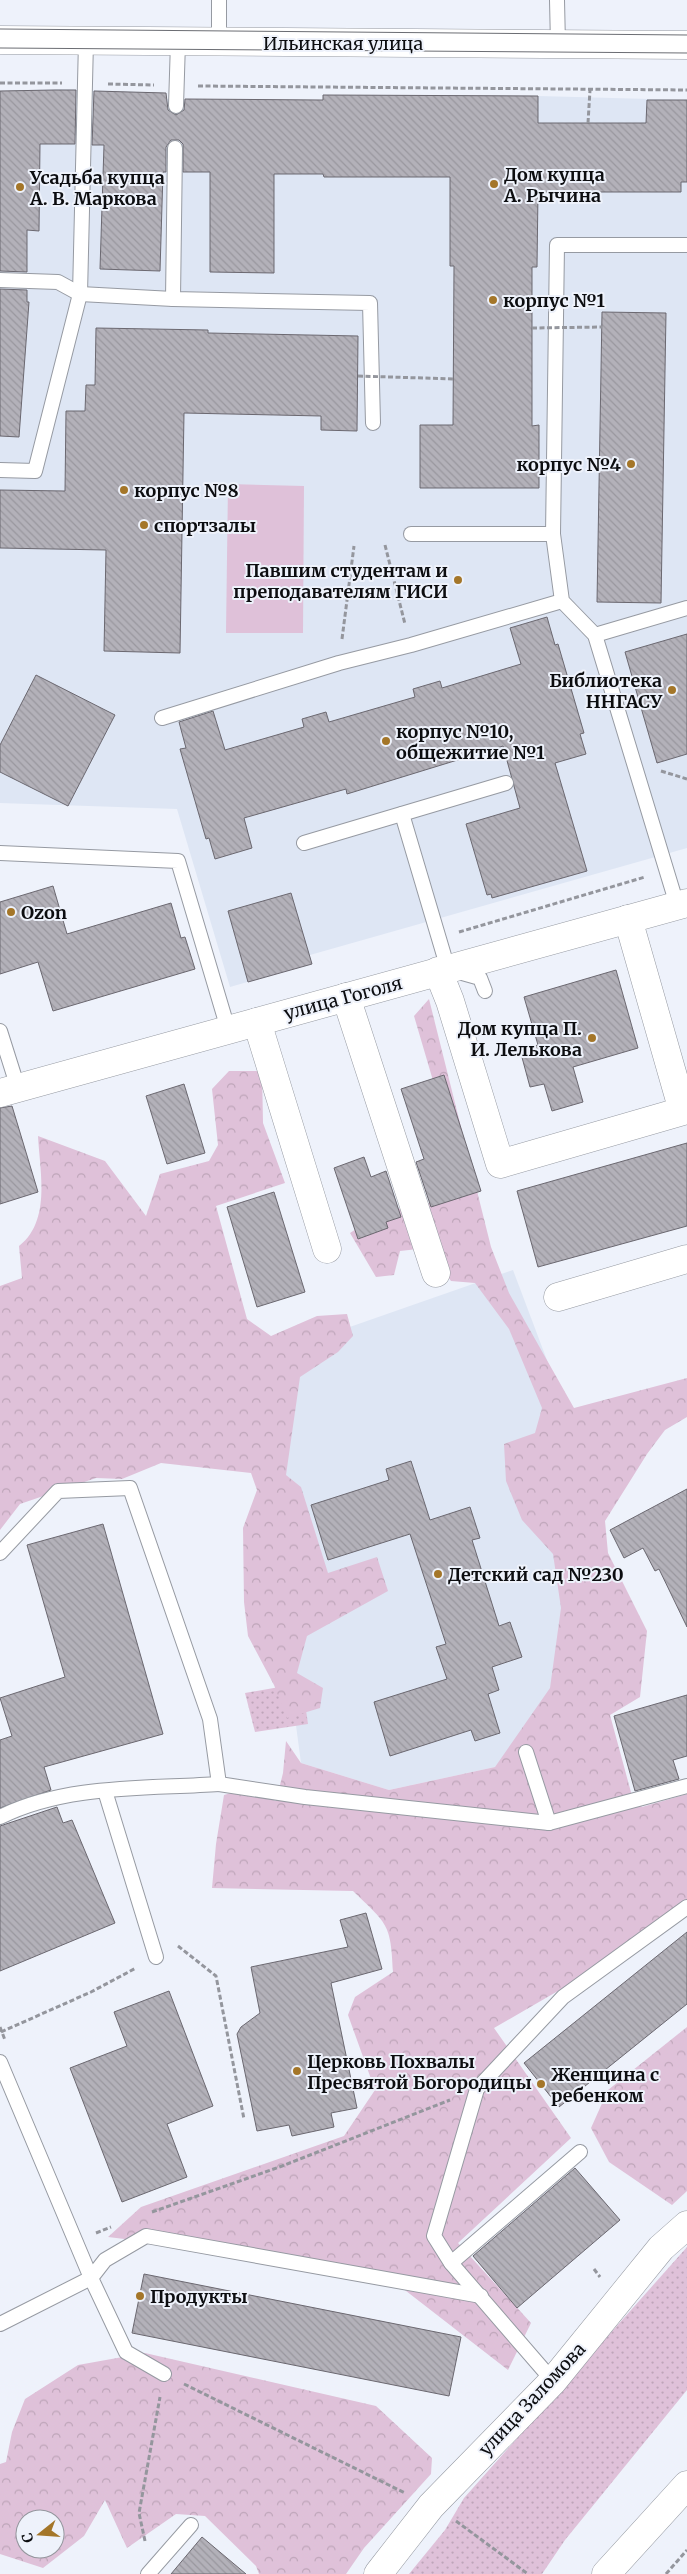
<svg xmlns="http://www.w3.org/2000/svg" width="687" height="2574" font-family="Merriweather,serif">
  <defs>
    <pattern id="grass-dots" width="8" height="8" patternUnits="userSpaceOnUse" patternTransform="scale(1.25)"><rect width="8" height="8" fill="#dfc1d9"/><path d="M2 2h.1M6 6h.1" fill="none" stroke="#bea5b9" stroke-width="1.8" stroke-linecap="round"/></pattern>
    <pattern id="forest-crowns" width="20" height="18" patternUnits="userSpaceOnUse" patternTransform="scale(1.25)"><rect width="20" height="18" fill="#dfc1d9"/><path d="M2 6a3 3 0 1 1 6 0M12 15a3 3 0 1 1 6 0" fill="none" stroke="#bea5b9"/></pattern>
    <pattern id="building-back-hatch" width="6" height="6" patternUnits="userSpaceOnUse" patternTransform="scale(1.25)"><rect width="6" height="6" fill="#b3b1b9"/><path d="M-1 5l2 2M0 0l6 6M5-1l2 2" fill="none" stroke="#99979e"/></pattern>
  </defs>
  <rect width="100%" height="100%" fill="#eef2fb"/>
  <!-- built -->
  <g fill="#dee6f4">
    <path d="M60 89 166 93V99L298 100 299 109H323V95L538 96 687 100V848L310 955 311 964 230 987 177 809 0 803V91Z"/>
    <path d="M513 1270 585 1461 616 1688 495 1767 389 1790 301 1763 259 1447 261 1358Z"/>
  </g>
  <!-- grass -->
  <g fill="url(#grass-dots)">
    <path d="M302 1683 308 1724 255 1732 245 1693Z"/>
    <path d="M687 2247V2390L565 2540 542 2574H409L445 2530 464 2498Z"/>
  </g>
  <!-- forest -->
  <g fill="url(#forest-crowns)" fill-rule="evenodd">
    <path d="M429 999 491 1247 509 1293 574 1408 687 1378V1417L665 1430 647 1454 605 1521 608 1553 647 1631 640 1697 610 1715 632 1796 642 1807 687 1794V1916L494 2028 571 2138 458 2243 531 2323 508 2370 379 2270 108 2237 141 2207 344 2136 375 2090 348 2015 355 1997 393 1972C391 1923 387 1924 353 1891L212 1888 216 1844 224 1795 244 1789 276 1801 283 1773 286 1741 301 1763 389 1790 495 1767 550 1688 561 1608 553 1554 522 1520 506 1481 504 1444 535 1433 542 1408 509 1329 475 1283 451 1281 427 1248 400 1251 394 1275 376 1277 350 1233 376 1216 380 1206 415 1211 459 1185 434 1084 414 1016Z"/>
    <path d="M229 1071H262L263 1123 285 1183 216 1206 247 1319 271 1336 317 1316 347 1314 353 1336 338 1352 300 1377 286 1475 301 1487 328 1573 377 1557 388 1591 307 1636 297 1673 323 1688 320 1708 287 1718 274 1685 248 1636 244 1602 243 1528 257 1490 251 1473 161 1463 122 1479 96 1478 20 1504 0 1530V1286L22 1278 19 1246C51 1221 40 1173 38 1136L105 1161 146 1216 160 1174 209 1161 218 1145 212 1089Z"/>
    <path d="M687 2027V2191L672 2205 609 2162 591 2128 608 2090Z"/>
    <path d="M145 2353 376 2406 432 2458 431 2474 364 2548 346 2574H259L256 2566 205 2516 176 2514 127 2548 105 2500 84 2536 43 2568 0 2554V2464L6 2462 12 2432 25 2399 78 2365ZM25 2519H55V2549H25Z"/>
  </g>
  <!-- pitch -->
  <path fill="#dfc1d9" d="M228 484 304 486 303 633H226Z"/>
  <!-- building -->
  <g fill="url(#building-back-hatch)" stroke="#6b6870">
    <path d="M55 90H76L75 144H40L39 231 27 230V272L0 271V91Z"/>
    <path d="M94 91 166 93 168 110 176 115 184 110 185 99 323 100V95L538 96V123H646L647 100H687V182H681V192H538L537 267H532V426L539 425V488H420V425H453L454 266H450V177H324L323 174H274V273L210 272V172H183V144L179 140H171L166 147V172H163L160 271 100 269 104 145H92Z"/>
    <path d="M0 289 27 290V302H29L19 437 0 436Z"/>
    <path d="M602 312 666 313 661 603 597 602Z"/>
    <path d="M96 328 208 330V333L358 336 357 431 321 430V416L184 413 180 653 104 651 106 550 0 548V490L65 491 66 411H85L86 385H95Z"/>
    <path d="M547 617 555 645 558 644 584 733 580 734 586 754 555 763 587 871 492 898 491 894 487 895 466 824 520 808 503 746 347 794 346 789 244 818 252 848 215 859 209 838 206 839 180 749 186 748 179 722 213 711 225 750 304 727 302 719 326 712 329 722 415 697 413 689 440 681 442 688 521 664 510 628Z"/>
    <path d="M687 634V754L657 763 625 652Z"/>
    <path d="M36 675 115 715 68 806 0 772V745Z"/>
    <path d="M53 886 67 934 171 903 181 938 185 937 195 969 53 1011 38 962 0 974V902Z"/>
    <path d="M291 893 312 964 248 982 228 911Z"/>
    <path d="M616 970 638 1048 573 1067 583 1102 552 1111 544 1084 530 1087 520 1050 538 1045 524 997Z"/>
    <path d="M444 1075 481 1191 431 1207 416 1162 424 1159 401 1089Z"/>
    <path d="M184 1084 205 1153 167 1164 146 1096Z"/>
    <path d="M12 1106 38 1192 0 1204V1108Z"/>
    <path d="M687 1143V1226L538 1267 517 1191Z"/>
    <path d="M364 1157 371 1177 386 1171 401 1217 386 1222 388 1228 358 1239 334 1168Z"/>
    <path d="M274 1192 305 1292 257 1307 227 1207Z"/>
    <path d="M411 1461 430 1520 470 1507 480 1538 472 1540 499 1626 510 1622 522 1657 492 1667 499 1690 488 1694 500 1733 475 1741 471 1730 390 1756 374 1702 447 1679 436 1647 446 1644 410 1534 328 1560 311 1505 389 1480 386 1469Z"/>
    <path d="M687 1489V1627L659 1569 655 1571 643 1548 624 1558 610 1530Z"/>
    <path d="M103 1524 163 1734 44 1767 51 1790 0 1808V1740L12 1736 0 1698 65 1677 27 1545Z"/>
    <path d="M687 1695V1756L673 1760 679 1779 635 1791 614 1716Z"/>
    <path d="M57 1807 63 1823 72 1820 115 1923 0 1971V1826Z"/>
    <path d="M366 1913 382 1969 331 1983 357 2108 331 2113 334 2127 292 2136 289 2125 257 2131 237 2034 241 2027 260 2013 251 1967 348 1947 340 1920Z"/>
    <path d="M687 1932V2004L559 2107 524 2063Z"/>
    <path d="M169 1991 213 2106 167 2124 187 2177 122 2202 70 2068 127 2046 114 2012Z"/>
    <path d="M575 2168 620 2220 517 2308 473 2256Z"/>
    <path d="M144 2274 461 2337 449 2396 132 2333Z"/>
    <path d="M202 2537 246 2574H171Z"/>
  </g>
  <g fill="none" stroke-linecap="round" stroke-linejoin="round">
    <defs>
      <g id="service">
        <path d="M219 0V42"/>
        <path d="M557 0 558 44"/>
        <path d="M176 106 178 42"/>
        <path d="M0 280 58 282 80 294 173 299 370 303 373 423"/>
        <path d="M173 299 175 148"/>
        <path d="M0 470 35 471 80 294 86 41"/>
        <path d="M411 534H553"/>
        <path d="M595 635 687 608"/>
        <path d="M162 718 339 663 411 645 562 601"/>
        <path d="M402 814 448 969 480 978 485 991"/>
        <path d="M304 843 506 783"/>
        <path d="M0 853 178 861 228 1029"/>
        <path d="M677 905 595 635 562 601 553 534 557 245H687"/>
        <path d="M0 1031 18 1088"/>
        <path d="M0 1553 58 1491 130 1488 210 1719 219 1784C147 1789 66 1784 0 1817"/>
        <path d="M526 1752 549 1823"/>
        <path d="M219 1784 305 1797 549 1823 687 1786"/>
        <path d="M105 1791 156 1957"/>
        <path d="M0 2062 91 2278 0 2324"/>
        <path d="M451 2263 434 2236 477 2089 563 1997 687 1907"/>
        <path d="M164 2374 126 2352 91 2278 105 2260 146 2236 481 2296"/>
        <path d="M553 2381 451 2263 580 2152"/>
        <path d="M148 2574 191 2525"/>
      </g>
      <g id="minor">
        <path d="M438 971 450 1001 500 1164 683 1111 628 919"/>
        <path d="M346 997 436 1273"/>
        <path d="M257 1022 327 1249"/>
        <path d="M0 1093 687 903"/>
        <path d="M558 1297 687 1259"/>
        <path d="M378 2574 431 2506 553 2381 661 2248 687 2225"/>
      </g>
      <path id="tertiary" d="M0 40 687 45"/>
      <path id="secondary" d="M606 2574 687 2485"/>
    </defs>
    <!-- service casing -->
    <use href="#service" stroke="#969aa2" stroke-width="16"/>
    <!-- minor casing -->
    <use href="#minor" stroke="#969aa2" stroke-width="29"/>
    <!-- tertiary casing -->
    <use href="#tertiary" stroke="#969aa2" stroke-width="29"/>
    <!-- secondary casing -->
    <use href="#secondary" stroke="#969aa2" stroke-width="29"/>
    <!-- path -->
    <g stroke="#94969d" stroke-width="3" stroke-dasharray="5 2.5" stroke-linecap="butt">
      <path d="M0 83H62"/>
      <path d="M108 84 154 85"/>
      <path d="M198 86 687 90"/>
      <path d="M588 123 590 90"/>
      <path d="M385 545 405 624"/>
      <path d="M342 639 354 546"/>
      <path d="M661 771 687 779"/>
      <path d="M459 932 645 877"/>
      <path d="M178 1946 216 1976 244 2119"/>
      <path d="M0 2027 5 2040"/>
      <path d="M1 2032 91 1992 136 1968"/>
      <path d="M152 2212 282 2166 450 2100"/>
      <path d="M96 2233 111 2227"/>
      <path d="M594 2269 600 2277"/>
      <path d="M184 2384 405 2493"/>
      <path d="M456 2521 528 2574"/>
      <path d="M145 2541 139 2513 160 2397"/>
      <path d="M666 2574 687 2550"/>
    </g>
    <!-- service -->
    <use href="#service" stroke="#fff" stroke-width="14"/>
    <!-- minor -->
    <use href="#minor" stroke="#fff" stroke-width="28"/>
    <!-- tertiary -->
    <use href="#tertiary" stroke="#fff" stroke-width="28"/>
    <!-- secondary -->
    <use href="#secondary" stroke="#fff" stroke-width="28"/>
    <!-- tram -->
    <g stroke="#6b6d73" stroke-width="1">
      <path d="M0 29 687 35"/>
      <path d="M0 48 687 53"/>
    </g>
    <!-- path-bridge -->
    <g stroke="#94969d" stroke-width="3" stroke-dasharray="5 2.5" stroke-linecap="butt">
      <path d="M532 328 602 327"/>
      <path d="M358 376 454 379"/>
    </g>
  </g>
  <!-- markers -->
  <g fill="#a47629" stroke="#eef2fb" stroke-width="2">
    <circle cx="494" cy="184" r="5"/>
    <circle cx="20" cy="187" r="5"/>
    <circle cx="493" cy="300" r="5"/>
    <circle cx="631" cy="464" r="5"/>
    <circle cx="124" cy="490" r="5"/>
    <circle cx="144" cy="525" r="5"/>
    <circle cx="458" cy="580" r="5"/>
    <circle cx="672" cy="690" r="5"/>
    <circle cx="386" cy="741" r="5"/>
    <circle cx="11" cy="912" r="5"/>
    <circle cx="592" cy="1038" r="5"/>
    <circle cx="438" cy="1574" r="5"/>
    <circle cx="297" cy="2071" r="5"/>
    <circle cx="541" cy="2084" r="5"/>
    <circle cx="140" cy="2296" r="5"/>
  </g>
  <g text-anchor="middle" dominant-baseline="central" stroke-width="4" stroke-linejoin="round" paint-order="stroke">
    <!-- street labels -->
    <g font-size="18" fill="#0c0d10" stroke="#eef2fb">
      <text x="343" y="43">Ильинская улица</text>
      <text transform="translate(343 998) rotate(-15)">улица Гоголя</text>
      <text transform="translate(532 2399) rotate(-47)">улица Заломова</text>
    </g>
    <!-- poi labels -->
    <g font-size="18" font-weight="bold" fill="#0c0d10" stroke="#eef2fb" text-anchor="start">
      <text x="504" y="174">Дом купца<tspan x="504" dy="21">А. Рычина</tspan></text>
      <text x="30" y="177">Усадьба купца<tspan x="30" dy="21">А. В. Маркова</tspan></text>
      <text x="503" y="300">корпус №1</text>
      <text x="621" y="464" text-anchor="end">корпус №4</text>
      <text x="134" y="490">корпус №8</text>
      <text x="154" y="525">спортзалы</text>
      <text x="448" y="570" text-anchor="end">Павшим студентам и<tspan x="448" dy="21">преподавателям ГИСИ</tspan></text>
      <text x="662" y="680" text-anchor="end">Библиотека<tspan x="662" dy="21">ННГАСУ</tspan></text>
      <text x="396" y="731">корпус №10,<tspan x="396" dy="21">общежитие №1</tspan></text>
      <text x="21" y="912">Ozon</text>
      <text x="582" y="1028" text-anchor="end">Дом купца П.<tspan x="582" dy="21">И. Лелькова</tspan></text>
      <text x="448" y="1574">Детский сад №230</text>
      <text x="307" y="2061">Церковь Похвалы<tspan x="307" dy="21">Пресвятой Богородицы</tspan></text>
      <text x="551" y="2074">Женщина с<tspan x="551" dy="21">ребенком</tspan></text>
      <text x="150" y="2296">Продукты</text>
    </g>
  </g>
  <!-- north arrow -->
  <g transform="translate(40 2534) rotate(253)"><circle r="24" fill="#eef2fb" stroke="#94969d"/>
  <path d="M0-4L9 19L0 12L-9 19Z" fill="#a47629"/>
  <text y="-8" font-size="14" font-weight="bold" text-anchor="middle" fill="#0c0d10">С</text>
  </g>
</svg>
